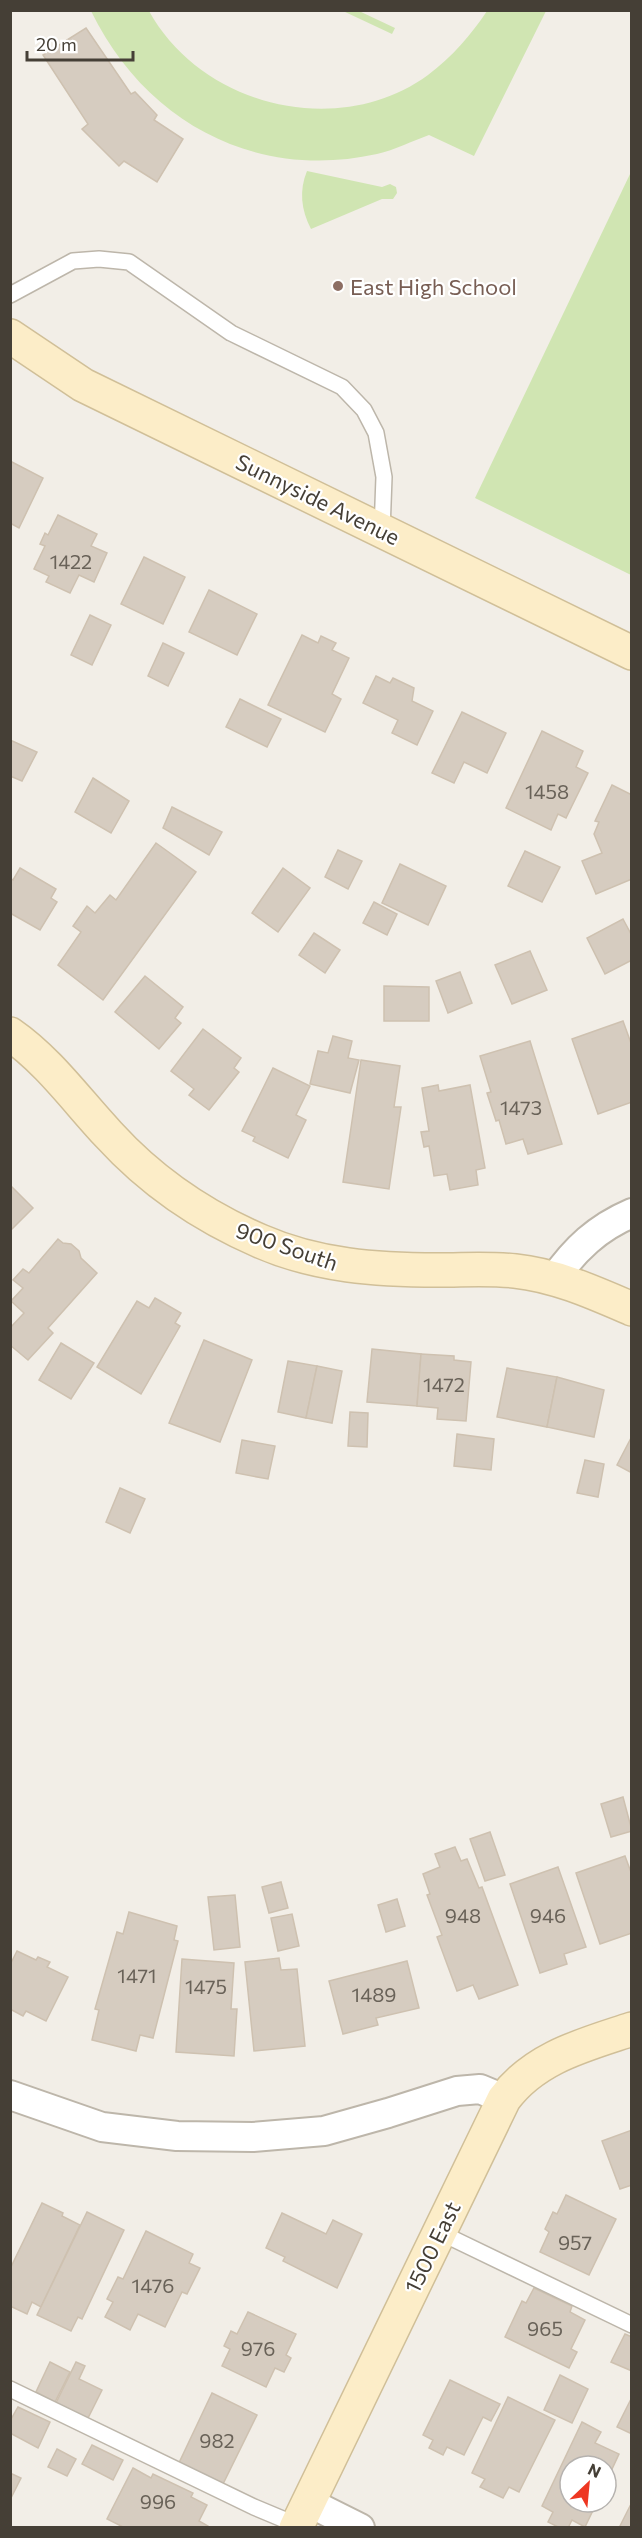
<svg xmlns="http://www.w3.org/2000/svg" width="642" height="2538" font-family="Commissioner,sans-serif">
  <rect width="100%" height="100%" fill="#f2eee7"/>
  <!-- green -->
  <g fill="#d0e5b2">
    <path d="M91 11H149C202 107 339 140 428 75 452 57 471 35 487 11H546L474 156 429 135C412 141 395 150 377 154 255 181 145 122 91 11Z"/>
    <path d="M343 11H359L395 28 392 34Z"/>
    <path d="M307 171 382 187 390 184 396 187 397 193 393 199H382L311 229C301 210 299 190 307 171Z"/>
    <path d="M631 172V575L475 498Z"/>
  </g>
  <!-- building -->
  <g fill="#d6ccc0" stroke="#cec1b0" stroke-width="1.5">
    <path d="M86 28 131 94 135 92 157 115 154 120 183 139 157 182 124 161 119 166 82 129 88 124 43 55Z"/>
    <path d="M10 461 43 478 19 528 10 523Z"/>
    <path d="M58 515 97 534 91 546 107 553 94 582 79 575 70 593 46 582 49 576 34 569 45 546 40 544 45 533 48 535Z"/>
    <path d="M144 557 185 577 163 624 121 604Z"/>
    <path d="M209 590 257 614 237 655 189 632Z"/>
    <path d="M90 615 111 625 92 665 71 655Z"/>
    <path d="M302 635 318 643 321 636 336 643 332 650 349 658 332 694 341 699 325 732 268 705Z"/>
    <path d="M163 643 184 653 168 686 148 676Z"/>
    <path d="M376 676 390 683 393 678 414 688 412 701 433 711 417 745 392 733 398 720 363 703Z"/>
    <path d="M240 699 281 719 267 747 226 727Z"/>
    <path d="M462 712 506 733 487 773 464 762 454 783 432 773Z"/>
    <path d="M542 731 583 751 576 767 588 773 566 818 558 814 551 830 506 808Z"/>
    <path d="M10 740 37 752 22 781 10 776Z"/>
    <path d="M93 778 129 801 111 833 75 812Z"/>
    <path d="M612 785 632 795V879L596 894 582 861 602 853 594 834 599 822 595 821Z"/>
    <path d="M172 807 222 832 209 855 163 828Z"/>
    <path d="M156 843 196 872 103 1000 58 965 81 932 73 926 87 906 95 913 110 895 116 900Z"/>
    <path d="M338 850 362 861 348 889 325 877Z"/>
    <path d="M525 851 560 867 542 902 508 886Z"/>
    <path d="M400 864 446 886 428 925 382 903Z"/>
    <path d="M20 868 56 889 51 898 57 902 40 930 10 913V878L13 880Z"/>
    <path d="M283 868 310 888 278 932 252 913Z"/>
    <path d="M374 902 397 914 387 935 363 923Z"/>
    <path d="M623 919 632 936V960L605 974 587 938Z"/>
    <path d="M314 933 340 950 325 973 299 955Z"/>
    <path d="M530 951 547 990 512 1004 495 965Z"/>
    <path d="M460 972 472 1003 448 1013 436 981Z"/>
    <path d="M145 976 183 1007 175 1018 181 1023 159 1049 115 1012Z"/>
    <path d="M384 986 429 987V1021H384Z"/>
    <path d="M623 1021 632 1046V1102L598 1114 572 1039Z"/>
    <path d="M203 1029 241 1058 234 1068 239 1072 209 1110 189 1095 194 1089 171 1071Z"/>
    <path d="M333 1036 352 1041 348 1058 359 1060 350 1093 310 1084 318 1051 328 1053Z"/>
    <path d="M530 1041 562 1144 528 1154 523 1139 506 1144 499 1120 496 1121 487 1093 491 1092 480 1056Z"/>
    <path d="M361 1060 400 1066 394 1107H401L389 1189 343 1182Z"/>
    <path d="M273 1068 310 1086 296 1115 306 1120 288 1158 253 1141 255 1137 242 1131Z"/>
    <path d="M438 1085 439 1091 470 1085 485 1168 476 1170 478 1185 450 1190 447 1174 434 1176 429 1146 424 1147 421 1132 429 1131 422 1088Z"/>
    <path d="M10 1185 33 1208 10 1231Z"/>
    <path d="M58 1239 63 1243 71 1244 79 1251 81 1258 97 1273 48 1328 53 1333 28 1360 10 1345V1328L24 1313 11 1301 23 1288 13 1280 23 1269 29 1273Z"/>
    <path d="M155 1298 181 1313 175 1323 180 1326 141 1394 97 1367 137 1301 149 1308Z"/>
    <path d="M204 1340 252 1360 220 1442 169 1423Z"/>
    <path d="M61 1343 94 1363 71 1399 39 1380Z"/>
    <path d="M372 1349 421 1354 417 1406 367 1402Z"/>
    <path d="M421 1354 454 1356V1360L471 1362 466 1421 437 1419 438 1408 417 1406Z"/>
    <path d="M288 1361 317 1366 306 1418 278 1412Z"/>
    <path d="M317 1366 342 1371 332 1423 306 1418Z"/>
    <path d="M507 1368 557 1377 547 1427 497 1417Z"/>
    <path d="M557 1377 604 1390 594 1437 547 1427Z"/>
    <path d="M350 1412 368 1413 367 1447 348 1446Z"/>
    <path d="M457 1434 494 1439 491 1470 454 1466Z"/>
    <path d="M632 1436V1473L617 1465Z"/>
    <path d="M242 1440 275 1446 268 1479 236 1473Z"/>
    <path d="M585 1460 604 1464 598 1497 577 1493Z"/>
    <path d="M120 1488 145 1499 130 1533 106 1522Z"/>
    <path d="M623 1797 632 1831 611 1837 601 1804Z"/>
    <path d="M490 1832 505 1875 485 1881 470 1839Z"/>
    <path d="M455 1847 461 1861 467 1859 479 1888 482 1887 518 1985 479 1999 473 1985 457 1991 437 1937 442 1935 427 1895 430 1894 423 1874 440 1867 435 1854Z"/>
    <path d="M625 1856 632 1875V1933L600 1944 576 1873Z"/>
    <path d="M558 1867 586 1947 564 1954 567 1964 540 1973 510 1884Z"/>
    <path d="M281 1882 288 1908 269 1913 262 1887Z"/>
    <path d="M235 1895 240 1947 214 1950 208 1897Z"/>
    <path d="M397 1899 405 1926 386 1932 378 1905Z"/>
    <path d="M129 1912 177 1926 174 1940 178 1941 153 2038 140 2035 136 2051 92 2040 99 2010 95 2009 117 1932 123 1934Z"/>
    <path d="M292 1914 299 1946 278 1951 271 1918Z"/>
    <path d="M17 1951 36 1960 38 1957 50 1962 47 1967 68 1977 46 2021 26 2011 23 2016 10 2009V1965Z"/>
    <path d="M279 1958 281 1970 297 1969 305 2046 254 2051 245 1962Z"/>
    <path d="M182 1959 234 1963 231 2009H237L234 2056 176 2052Z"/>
    <path d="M407 1961 419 2008 376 2018 378 2025 343 2034 329 1981Z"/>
    <path d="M632 2130V2185L620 2189 602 2141Z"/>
    <path d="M566 2195 616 2219 589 2275 540 2252 549 2232 545 2229 553 2212 557 2214Z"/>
    <path d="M42 2203 63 2213 62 2216 80 2225 41 2307 32 2302 27 2314 10 2306V2269Z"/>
    <path d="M87 2212 124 2230 82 2319 78 2317 71 2331 37 2315Z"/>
    <path d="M282 2213 326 2234 333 2220 362 2234 337 2288 283 2261 285 2257 266 2248Z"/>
    <path d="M146 2231 193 2254 189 2263 200 2268 187 2294 182 2292 165 2327 138 2314 130 2330 105 2317 113 2302 107 2299 118 2277 123 2279Z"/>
    <path d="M534 2288 572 2306 570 2312 585 2320 571 2349 577 2352 569 2368 505 2337 522 2301 526 2303Z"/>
    <path d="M248 2312 296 2334 286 2355 291 2358 284 2372 275 2368 266 2387 222 2366 230 2349 224 2346 231 2331 237 2334Z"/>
    <path d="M625 2334 632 2337V2371L611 2362Z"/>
    <path d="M50 2362 70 2372 55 2402 36 2392Z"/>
    <path d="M76 2362 85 2366 79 2379 102 2390 87 2420 55 2405Z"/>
    <path d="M560 2375 588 2389 572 2423 544 2410Z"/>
    <path d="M450 2380 500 2404 491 2421 483 2417 464 2455 447 2447 443 2455 429 2448 433 2440 423 2435Z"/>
    <path d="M212 2393 257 2415 222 2486 178 2465Z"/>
    <path d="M508 2397 555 2420 519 2492 509 2487 503 2498 480 2487 485 2479 472 2473Z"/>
    <path d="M632 2397V2434L617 2427Z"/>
    <path d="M18 2407 50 2422 38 2448 10 2433V2421Z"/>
    <path d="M582 2422 601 2432 595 2443 619 2454 606 2482V2466H570V2502H597L585 2527 572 2520 568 2528H560L548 2522 553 2512 542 2506Z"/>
    <path d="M92 2445 123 2460 113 2480 82 2464Z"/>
    <path d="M57 2449 76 2459 67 2476 48 2467Z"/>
    <path d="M133 2468 151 2478 153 2474 193 2493 191 2497 207 2505 199 2521 208 2526 207 2528H125L107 2519Z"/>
    <path d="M10 2473 21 2478 10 2500Z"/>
    <path d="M632 2502V2528H619Z"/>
  </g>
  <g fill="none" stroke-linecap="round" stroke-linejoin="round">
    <defs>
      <g id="lane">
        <path d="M10 295 73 261 99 259 129 262 231 333 342 387 364 410 376 433 384 477 382 531"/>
        <path d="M439 2232 632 2325"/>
        <path d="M10 2389 254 2507 297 2525"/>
      </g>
      <g id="street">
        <path d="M554 1279C575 1249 597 1228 632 1213"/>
        <path d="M10 2095 102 2127 177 2136 253 2137 324 2131 388 2113 457 2091 480 2089 504 2099"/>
        <path d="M308 2502 360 2528"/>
      </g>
      <g id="secondary">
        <path d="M10 336 83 385 632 653"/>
        <path d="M10 1034C49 1061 77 1101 109 1135 151 1181 202 1216 260 1241 317 1266 377 1270 438 1270 464 1270 489 1268 515 1271 555 1275 595 1293 632 1309"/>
        <path d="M296 2528 504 2099C535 2057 584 2045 632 2029"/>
      </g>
    </defs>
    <!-- lane casing -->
    <use href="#lane" stroke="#bdb6aa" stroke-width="18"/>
    <!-- street casing -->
    <use href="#street" stroke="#bdb6aa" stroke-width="32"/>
    <!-- secondary casing -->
    <use href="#secondary" stroke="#d0bf98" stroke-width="36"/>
    <!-- lane -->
    <use href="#lane" stroke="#fff" stroke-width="15"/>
    <!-- street -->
    <use href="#street" stroke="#fff" stroke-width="28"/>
    <!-- secondary -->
    <use href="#secondary" stroke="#fcedc8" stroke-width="33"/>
  </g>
  <!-- markers -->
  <circle fill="#8d6e63" stroke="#fff" stroke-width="2" cx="338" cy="286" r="6"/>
  <g text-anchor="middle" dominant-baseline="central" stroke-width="4.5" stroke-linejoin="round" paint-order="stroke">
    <!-- number labels -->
    <g font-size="20" fill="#696258">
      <text x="71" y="561">1422</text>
      <text x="547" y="791">1458</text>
      <text x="521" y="1107">1473</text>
      <text x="444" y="1384">1472</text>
      <text x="463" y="1915">948</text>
      <text x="548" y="1915">946</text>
      <text x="137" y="1975">1471</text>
      <text x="206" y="1986">1475</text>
      <text x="374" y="1994">1489</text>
      <text x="575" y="2242">957</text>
      <text x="153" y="2285">1476</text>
      <text x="545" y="2328">965</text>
      <text x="258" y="2348">976</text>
      <text x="217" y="2440">982</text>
      <text x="158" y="2501">996</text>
    </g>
    <!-- education labels -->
    <g font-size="22" fill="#785e54" stroke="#fff" text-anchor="start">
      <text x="350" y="286">East High School</text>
    </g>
    <!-- street labels -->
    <g font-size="22" fill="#453f36" stroke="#fff">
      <text transform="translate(318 499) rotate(26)">Sunnyside Avenue</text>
      <text transform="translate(287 1246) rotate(19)">900 South</text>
      <text transform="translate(432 2247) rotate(-64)">1500 East</text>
    </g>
  </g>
  <!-- border -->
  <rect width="642" height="2538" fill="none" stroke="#453f36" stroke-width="24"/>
  <!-- north arrow -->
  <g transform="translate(588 2484) rotate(26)"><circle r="28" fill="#ffffff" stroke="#b5b2af" stroke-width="1.5"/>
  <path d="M0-4.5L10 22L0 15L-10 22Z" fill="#ee3722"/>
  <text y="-9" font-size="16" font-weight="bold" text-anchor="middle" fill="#453f36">N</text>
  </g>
  <!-- scale -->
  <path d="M27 51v9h106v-9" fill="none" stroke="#453f36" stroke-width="3"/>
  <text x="36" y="51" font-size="18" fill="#453f36" stroke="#ffffff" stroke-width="4.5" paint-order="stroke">20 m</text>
</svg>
